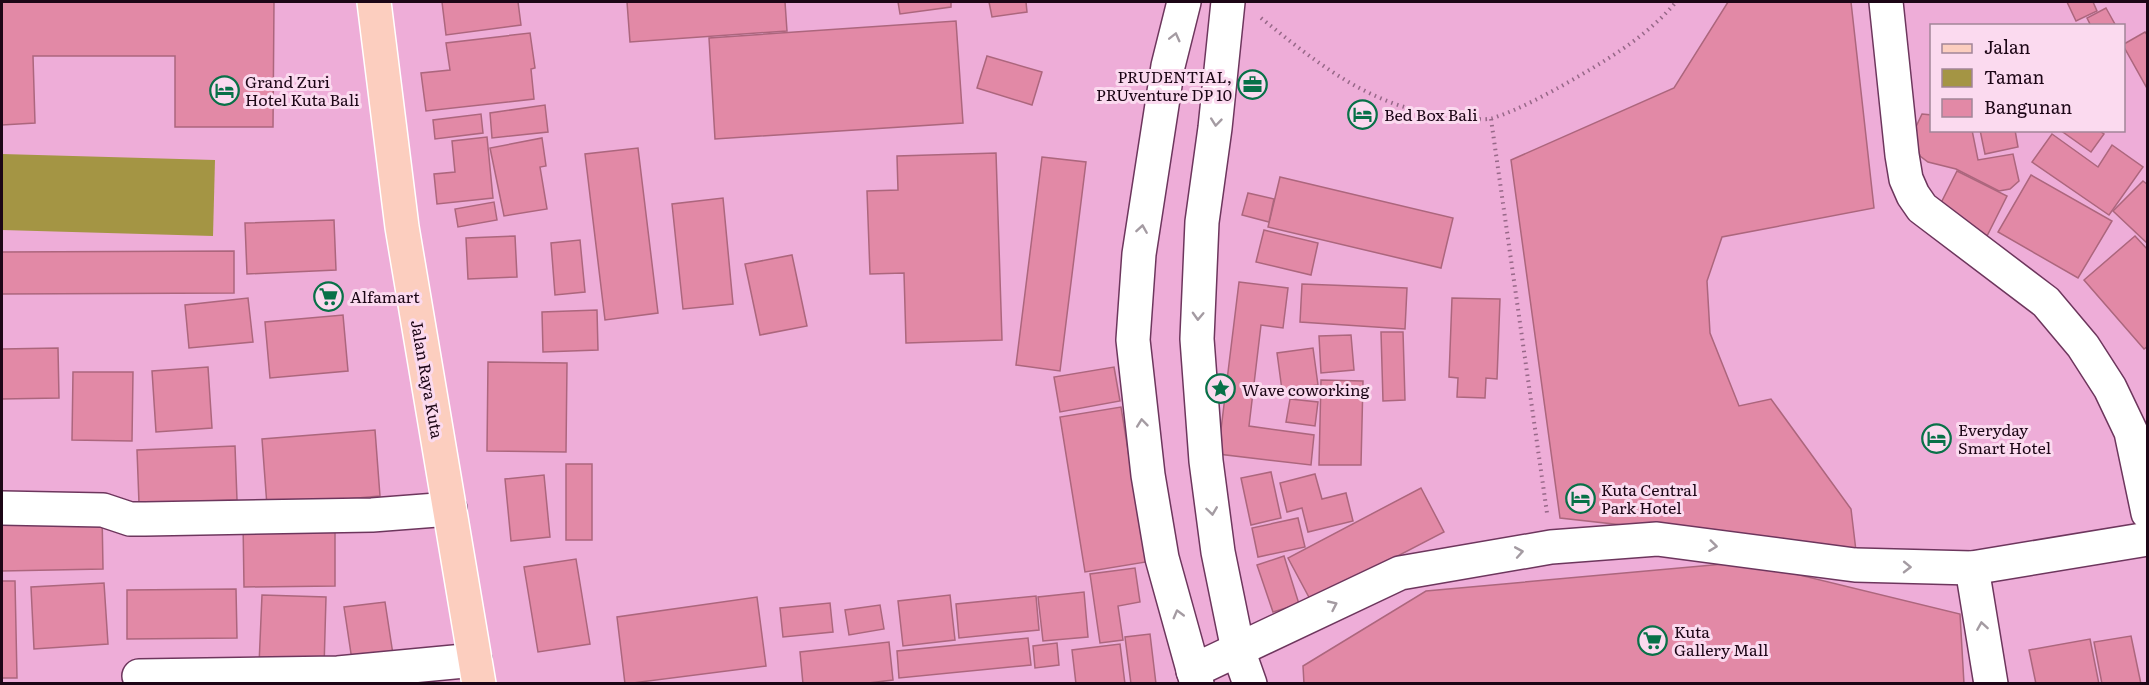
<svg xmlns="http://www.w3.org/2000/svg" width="2149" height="685" font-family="Literata,serif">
  <rect width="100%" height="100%" fill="#eeadd8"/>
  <!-- green -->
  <path fill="#a49544" d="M2 154 215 160 213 236 2 230Z"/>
  <!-- building -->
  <g fill="#e289a6" stroke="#ac667d" stroke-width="1.5">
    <path d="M2 2H274L273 127H175V56H33L35 123 2 125Z"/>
    <path d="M442 2H518L521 25 446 35Z"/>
    <path d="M627 2H785L787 31 630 42Z"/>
    <path d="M898 2H951V7L900 14Z"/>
    <path d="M989 2H1026L1027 12 992 17Z"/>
    <path d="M1728 2H1851L1874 208 1722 237 1707 281 1710 333 1739 406 1771 399 1851 509 1856 551 1560 518 1511 160 1674 88Z"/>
    <path d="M2067 2H2093L2097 11 2076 21Z"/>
    <path d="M2106 8 2116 26H2091L2087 18Z"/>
    <path d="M956 21 963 123 715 139 709 38Z"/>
    <path d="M2145 32 2148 36V90L2124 47V44Z"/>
    <path d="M530 33 535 68 531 69 534 99 426 111 421 73 450 70 446 43Z"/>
    <path d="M987 56 1042 72 1032 105 977 88Z"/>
    <path d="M545 105 548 132 492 138 490 113Z"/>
    <path d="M481 114 483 133 435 139 433 120Z"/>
    <path d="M1922 114 1932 115V130H1972L1978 160 2013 154 2019 181 2010 189 1999 191 1956 169 1928 162 1920 156 1915 141 1914 131Z"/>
    <path d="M1980 130H2015L2018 147 1985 154Z"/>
    <path d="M2060 130H2098L2104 134 2091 152Z"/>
    <path d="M2052 134 2098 167 2112 145 2143 167 2109 215 2032 162Z"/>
    <path d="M487 137 493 198 437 204 434 174 455 172 452 141Z"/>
    <path d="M542 138 546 166 540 167 547 209 504 216 490 148Z"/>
    <path d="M638 148 658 313 605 320 585 154Z"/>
    <path d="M996 153 1002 340 906 343 904 273 870 274 867 191 898 190 897 156Z"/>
    <path d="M1042 157 1086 162 1060 371 1016 365Z"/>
    <path d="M1957 171 2007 196 1987 236 1937 211Z"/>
    <path d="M2031 175 2112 221 2078 278 1998 232Z"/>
    <path d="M1280 177 1453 218 1441 268 1268 227Z"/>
    <path d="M2143 181 2148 185V244L2113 211Z"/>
    <path d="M1248 193 1274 199 1269 222 1242 215Z"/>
    <path d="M723 198 733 304 683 309 672 204Z"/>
    <path d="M494 202 497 220 458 227 455 209Z"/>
    <path d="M334 220 336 270 247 274 245 223Z"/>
    <path d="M1264 230 1318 243 1311 275 1256 262Z"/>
    <path d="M515 236 517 277 468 279 466 238Z"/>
    <path d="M2135 236 2148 250V346L2144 349 2084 280Z"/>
    <path d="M580 240 585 292 555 295 551 243Z"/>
    <path d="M234 251V293L2 294V252Z"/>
    <path d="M792 255 807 326 760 335 745 264Z"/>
    <path d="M1239 282 1288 288 1283 328 1261 325 1249 426 1314 435 1311 465 1218 454Z"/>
    <path d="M1302 284 1407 288 1405 329 1300 322Z"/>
    <path d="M248 298 253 342 189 348 185 305Z"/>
    <path d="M1452 298 1500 299 1497 379 1486 378 1485 398 1457 397 1458 378 1449 377Z"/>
    <path d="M597 310 598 350 543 352 542 312Z"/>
    <path d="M343 315 348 371 270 378 265 322Z"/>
    <path d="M1381 332H1403L1405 400 1383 401Z"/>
    <path d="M1351 335 1354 370 1321 373 1319 336Z"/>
    <path d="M58 348 59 398 2 399V349Z"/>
    <path d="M1313 348 1318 385 1282 390 1277 353Z"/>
    <path d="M488 362 567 363 566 452 487 451Z"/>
    <path d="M208 367 212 428 156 432 152 371Z"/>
    <path d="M1114 367 1120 401 1060 412 1054 377Z"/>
    <path d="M73 372H133L132 441 72 440Z"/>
    <path d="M1321 380 1363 381 1361 465H1319Z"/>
    <path d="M1290 399 1318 402 1315 426 1286 422Z"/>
    <path d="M1121 407 1146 562 1085 572 1060 417Z"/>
    <path d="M375 430 380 496 267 506 262 439Z"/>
    <path d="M235 446 237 500 139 503 137 450Z"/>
    <rect x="566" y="464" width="26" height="76"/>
    <path d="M1271 472 1281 518 1251 525 1241 478Z"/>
    <path d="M1315 474 1322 499 1346 493 1353 521 1308 532 1302 508 1287 512 1280 483Z"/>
    <path d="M544 475 550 537 511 541 505 479Z"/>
    <path d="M1421 488 1444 532 1311 601 1288 558Z"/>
    <path d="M102 511 103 569 2 571V513Z"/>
    <path d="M1298 518 1305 547 1258 557 1252 528Z"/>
    <path d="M335 520V586L244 587 243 521Z"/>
    <path d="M1284 556 1299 604 1273 612 1257 565Z"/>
    <path d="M576 559 590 644 538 652 524 567Z"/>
    <path d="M1746 562 1960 614 1964 684H1304L1303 666 1426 591Z"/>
    <path d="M1135 568 1140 602 1118 606 1123 640 1100 643 1090 574Z"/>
    <path d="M2 581H15L17 678H2Z"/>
    <path d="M104 583 108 644 34 649 31 587Z"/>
    <path d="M236 589 237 638 127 639V590Z"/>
    <path d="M1084 592 1088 637 1043 641 1038 597Z"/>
    <path d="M262 595 326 597 324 668 259 665Z"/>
    <path d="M950 595 955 640 903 646 898 601Z"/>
    <path d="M1036 596 1039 630 959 638 956 604Z"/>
    <path d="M757 597 766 666 625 684 617 617Z"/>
    <path d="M385 602 394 661 353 667 344 607Z"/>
    <path d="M830 603 833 632 783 637 780 608Z"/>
    <path d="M880 605 884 629 849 635 845 610Z"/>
    <path d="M1150 634 1156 684H1131L1125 637Z"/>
    <path d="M2131 636 2141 684H2102L2094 642Z"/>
    <path d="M1028 638 1031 665 899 678 897 651Z"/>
    <path d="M2090 639 2099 684H2036L2029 650Z"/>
    <path d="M889 642 893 680 860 684H803L800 652Z"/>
    <path d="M1057 643 1059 665 1035 668 1033 646Z"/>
    <path d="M1120 644 1125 684H1076L1072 650Z"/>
    <rect x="2" y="683" width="277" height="1"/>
  </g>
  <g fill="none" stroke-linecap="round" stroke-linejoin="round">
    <defs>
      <g id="minor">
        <path d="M1184 2 1168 66 1139 254 1133 340 1148 475 1162 558 1197 684"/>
        <path d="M1228 2 1215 128 1202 222 1197 339 1206 461 1218 552 1238 650 1250 684"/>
        <path d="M1886 2 1902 155 1906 179 1913 195 1922 208 2046 302 2083 346 2110 388 2131 432 2148 513"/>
        <path d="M2 508 103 510 130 519H145L372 515 450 509"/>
        <path d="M1972 568 1991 684"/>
        <path d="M1193 671 1400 573 1551 547 1657 539 1855 565 1972 568 2148 539"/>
        <path d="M139 676 338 673 475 660"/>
      </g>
      <path id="major" d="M374 2 402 227 479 684"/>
    </defs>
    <!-- minor casing -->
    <use href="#minor" stroke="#6d365d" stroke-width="36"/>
    <!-- major casing -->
    <use href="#major" stroke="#fff" stroke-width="36"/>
    <!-- path -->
    <g stroke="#976888" stroke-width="4" stroke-dasharray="1.5 4.5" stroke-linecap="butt">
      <path d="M1261 18C1322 67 1376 111 1457 117 1468 118 1483 121 1493 118 1519 110 1555 90 1579 76 1615 55 1649 34 1676 2"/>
      <path d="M1491 119 1547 513"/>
    </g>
    <!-- minor -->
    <use href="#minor" stroke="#fff" stroke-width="33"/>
    <!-- major -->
    <use href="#major" stroke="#fccebf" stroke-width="33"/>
  </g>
  <!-- one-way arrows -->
  <defs><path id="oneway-chevron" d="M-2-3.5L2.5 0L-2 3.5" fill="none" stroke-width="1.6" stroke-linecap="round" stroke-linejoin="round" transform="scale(1.5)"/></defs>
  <g stroke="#a49ba2">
    <use href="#oneway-chevron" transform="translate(1175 37) rotate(-76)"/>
    <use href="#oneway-chevron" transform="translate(1216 122) rotate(96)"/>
    <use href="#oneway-chevron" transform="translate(1142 229) rotate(-81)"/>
    <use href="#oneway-chevron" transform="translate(1198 316) rotate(92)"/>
    <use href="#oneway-chevron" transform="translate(1142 423) rotate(-96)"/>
    <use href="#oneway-chevron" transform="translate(1212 511) rotate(82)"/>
    <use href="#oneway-chevron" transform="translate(1713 546) rotate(7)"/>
    <use href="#oneway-chevron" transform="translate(1519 552) rotate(-10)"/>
    <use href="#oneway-chevron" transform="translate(1907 567) rotate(1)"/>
    <use href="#oneway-chevron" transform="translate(1333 605) rotate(-25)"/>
    <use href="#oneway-chevron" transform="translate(1178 614) rotate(-105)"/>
    <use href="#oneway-chevron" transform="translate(1982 626) rotate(-99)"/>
  </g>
  <!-- icons -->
  <defs>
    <symbol id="office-ring" viewBox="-11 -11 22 22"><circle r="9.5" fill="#fbdaef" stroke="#087148" stroke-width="1.5"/><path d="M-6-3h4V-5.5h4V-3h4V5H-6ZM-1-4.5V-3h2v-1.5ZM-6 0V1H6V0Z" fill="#087148"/></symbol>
    <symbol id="hotel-ring" viewBox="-11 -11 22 22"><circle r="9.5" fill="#fbdaef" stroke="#087148" stroke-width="1.5"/><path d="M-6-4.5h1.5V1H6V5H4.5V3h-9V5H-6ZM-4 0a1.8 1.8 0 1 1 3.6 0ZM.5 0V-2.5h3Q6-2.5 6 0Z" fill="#087148"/></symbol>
    <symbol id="supermarket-ring" viewBox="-11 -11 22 22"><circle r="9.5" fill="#fbdaef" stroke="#087148" stroke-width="1.5"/><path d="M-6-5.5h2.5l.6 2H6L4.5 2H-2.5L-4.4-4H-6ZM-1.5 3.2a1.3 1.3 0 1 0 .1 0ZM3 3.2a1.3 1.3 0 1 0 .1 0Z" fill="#087148"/></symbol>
    <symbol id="sight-ring" viewBox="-11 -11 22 22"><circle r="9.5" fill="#fbdaef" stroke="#087148" stroke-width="1.5"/><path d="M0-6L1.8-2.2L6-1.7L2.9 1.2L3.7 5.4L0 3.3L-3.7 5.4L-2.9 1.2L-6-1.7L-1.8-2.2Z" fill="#087148"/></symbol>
  </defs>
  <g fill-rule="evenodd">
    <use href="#office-ring" x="1236" y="68" width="33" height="33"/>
    <use href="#hotel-ring" x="208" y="74" width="33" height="33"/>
    <use href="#hotel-ring" x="1346" y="98" width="33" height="33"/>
    <use href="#supermarket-ring" x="312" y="280" width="33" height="33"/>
    <use href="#sight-ring" x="1204" y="372" width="33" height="33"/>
    <use href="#hotel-ring" x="1920" y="422" width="33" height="33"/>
    <use href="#hotel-ring" x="1564" y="482" width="33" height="33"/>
    <use href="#supermarket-ring" x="1636" y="624" width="33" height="33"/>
  </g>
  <g text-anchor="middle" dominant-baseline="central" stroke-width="6" stroke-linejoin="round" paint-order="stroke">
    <!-- poi labels -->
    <g font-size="16" fill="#1c0616" stroke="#fbdaef" text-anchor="start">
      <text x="1232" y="76" text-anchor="end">PRUDENTIAL,<tspan x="1232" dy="18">PRUventure DP 10</tspan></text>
      <text x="245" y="81">Grand Zuri<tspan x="245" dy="18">Hotel Kuta Bali</tspan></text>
      <text x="1384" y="114">Bed Box Bali</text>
      <text x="350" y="296">Alfamart</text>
      <text x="1242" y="389">Wave coworking</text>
      <text x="1958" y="429">Everyday<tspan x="1958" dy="18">Smart Hotel</tspan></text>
      <text x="1601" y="489">Kuta Central<tspan x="1601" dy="18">Park Hotel</tspan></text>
      <text x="1674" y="631">Kuta<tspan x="1674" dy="18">Gallery Mall</tspan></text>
    </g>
    <!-- street labels -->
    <g font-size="16" fill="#1c0616" stroke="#fbdaef">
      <text transform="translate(428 379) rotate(80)">Jalan Raya Kuta</text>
    </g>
  </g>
  <!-- border -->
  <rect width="2149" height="685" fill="none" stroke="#1c0616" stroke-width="6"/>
  <!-- legend -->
  <rect x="1930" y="24" width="195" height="108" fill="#fbdaef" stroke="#a28598" stroke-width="1.5"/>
  <rect x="1942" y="44" width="30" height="9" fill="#fccebf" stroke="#a28598" stroke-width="1.5"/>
  <text x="1984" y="54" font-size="18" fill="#1c0616">Jalan</text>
  <rect x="1942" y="69" width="30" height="18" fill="#a49544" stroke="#a28598" stroke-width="1.5"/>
  <text x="1984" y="84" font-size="18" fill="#1c0616">Taman</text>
  <rect x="1942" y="99" width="30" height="18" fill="#e289a6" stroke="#a28598" stroke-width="1.5"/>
  <text x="1984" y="114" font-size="18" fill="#1c0616">Bangunan</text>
</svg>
